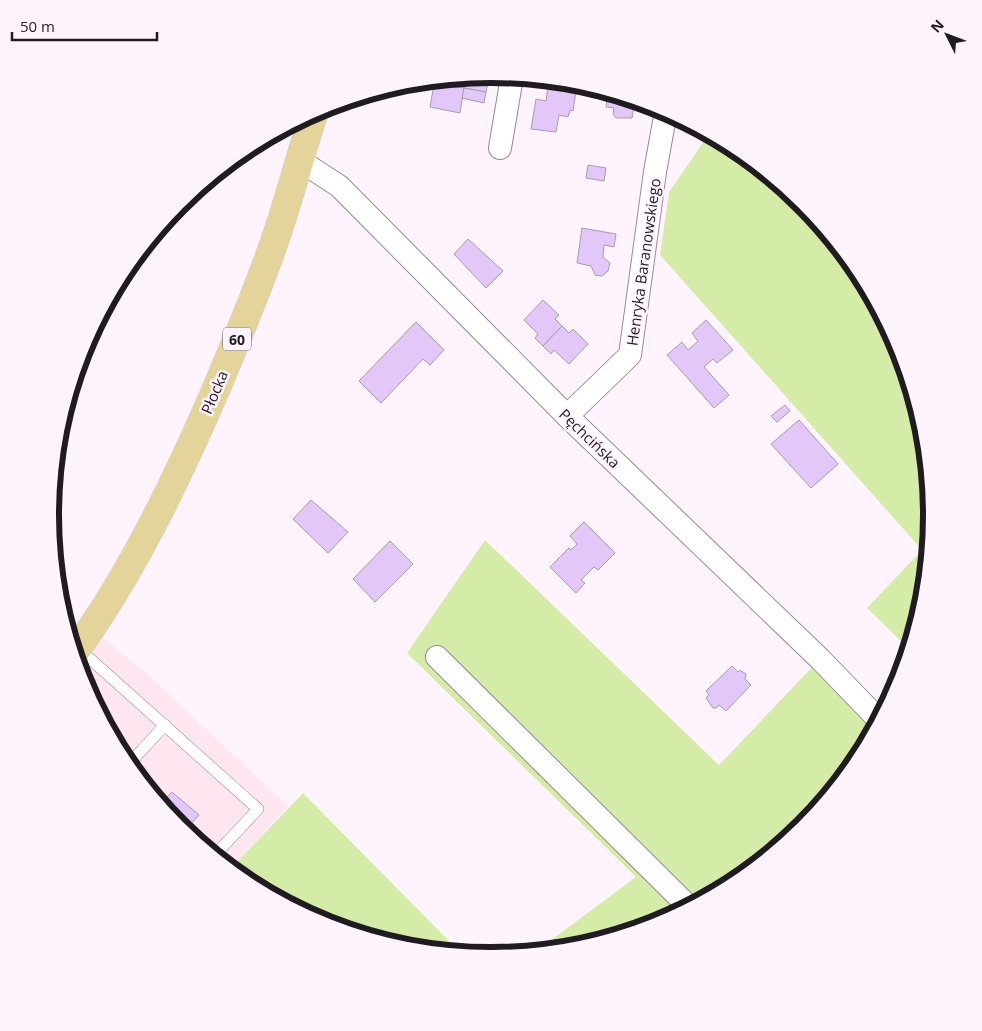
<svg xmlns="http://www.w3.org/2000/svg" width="982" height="1031" font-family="'Open Sans',sans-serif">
  <rect width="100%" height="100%" fill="#fff4fe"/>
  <!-- commercial -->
  <path fill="#ffe6f0" d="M100 636 146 673 288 806 230 869 179 827 124 760 83 684 78 666Z"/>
  <!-- green -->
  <g fill="#d5eca9">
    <path d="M709 134 736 149 803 204 858 271 899 347 924 430 932 516 923 602 909 649 867 608 922 550 660 255 669 192Z"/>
    <path d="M485 540 719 765 816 663 878 722 858 761 803 828 736 882 659 923 577 948 535 952 636 877 407 653Z"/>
    <path d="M303 793 462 954C443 952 422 952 404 948 345 935 277 907 230 869Z"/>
  </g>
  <!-- building -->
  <g fill="#e2c7f8" stroke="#a59dac">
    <path d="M466 77 464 88 434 84 435 80Z"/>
    <path d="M466 79 488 82 486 92 464 88Z"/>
    <path d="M434 84 464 88 460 113 430 107Z"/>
    <path d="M548 86 576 91 573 111 570 110 568 117 559 115 556 132 531 129 536 99 546 101Z"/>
    <path d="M464 88 486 92 484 103 462 98Z"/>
    <path d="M608 92 635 101 632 118H616L613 114 614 108 606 107Z"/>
    <path d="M588 165 606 168 604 181 586 178Z"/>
    <path d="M582 228 616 234 614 247 604 245 603 257 610 263 608 271 602 276 595 275 591 266 577 263Z"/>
    <path d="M468 239 503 271 486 288 454 254Z"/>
    <path d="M543 300 559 315 555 319 562 326 543 346 535 338 538 334 524 320Z"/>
    <path d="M706 320 733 350 717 363 713 359 704 367 729 395 714 408 667 355 682 342 688 350 698 341 692 333Z"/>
    <path d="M416 322 444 350 430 365 423 359 381 403 359 381Z"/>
    <path d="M562 326 569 333 573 329 588 344 569 364 554 350 551 354 543 346Z"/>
    <path d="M785 405 790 411 777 422 771 416Z"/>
    <path d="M799 420 838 464 811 488 771 444Z"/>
    <path d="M311 500 348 532 328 553 293 519Z"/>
    <path d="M584 522 615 553 598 570 594 567 581 580 585 583 576 593 550 567 569 548 571 550 577 544 570 536Z"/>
    <path d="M390 541 413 564 375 602 353 579Z"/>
    <path d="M732 666 738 672 740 670 746 674 745 679 751 685 726 711 719 705 716 708H713L706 698 709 695 706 691Z"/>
    <path d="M172 792 199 815 184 831 160 804Z"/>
  </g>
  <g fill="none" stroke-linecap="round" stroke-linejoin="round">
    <defs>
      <g id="service">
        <path d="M78 648 258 809 214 856"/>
        <path d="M128 765 165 725"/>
      </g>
      <g id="minor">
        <path d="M500 148 512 77"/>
        <path d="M299 160 339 186 567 416 820 659 879 720"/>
        <path d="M567 416 630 355 655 172 666 111"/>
        <path d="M437 657 689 907"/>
      </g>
      <path id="primary" d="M74 653C133 572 177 479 217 387 237 339 257 292 274 243 289 200 300 156 314 113"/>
    </defs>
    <!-- service casing -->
    <use href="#service" stroke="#968995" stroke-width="12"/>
    <!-- minor casing -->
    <use href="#minor" stroke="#968995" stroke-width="24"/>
    <!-- primary casing -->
    <use href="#primary" stroke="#d7d6d7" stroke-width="29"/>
    <!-- service -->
    <use href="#service" stroke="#fff" stroke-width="11"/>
    <!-- minor -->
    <use href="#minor" stroke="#fff" stroke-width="22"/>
    <!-- primary -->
    <use href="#primary" stroke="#e4d49b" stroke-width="28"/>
  </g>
  <g text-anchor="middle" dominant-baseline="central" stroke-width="5" stroke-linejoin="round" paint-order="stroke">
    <!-- shield labels -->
    <rect fill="#fff4fe" stroke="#635c63" stroke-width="1" x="223" y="327.5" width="28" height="23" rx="4"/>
    <g font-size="14" font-weight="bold" fill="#201b20">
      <text x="237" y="339">60</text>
    </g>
    <!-- street labels -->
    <g font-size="15" fill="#201b20" stroke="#fff4fe">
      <text transform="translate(643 262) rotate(-82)">Henryka Baranowskiego</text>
      <text transform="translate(214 392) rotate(-67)">Płocka</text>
      <text transform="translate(590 438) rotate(44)">Pęchcińska</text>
    </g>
  </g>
  <!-- crop -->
  <path d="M0 0H982V1031H0ZM59 515a432 432 0 1 1 864 0a432 432 0 1 1-864 0Z" fill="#fff4fe" fill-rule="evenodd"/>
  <path fill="none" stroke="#201b20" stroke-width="6" d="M59 515a432 432 0 1 1 864 0a432 432 0 1 1-864 0Z"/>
  <!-- north arrow -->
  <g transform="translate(947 35) rotate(312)" stroke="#fff4fe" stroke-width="4" paint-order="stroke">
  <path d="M0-4L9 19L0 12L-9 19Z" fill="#201b20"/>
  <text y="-8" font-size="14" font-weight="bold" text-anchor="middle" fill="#201b20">N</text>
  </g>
  <!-- scale -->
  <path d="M12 32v8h145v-8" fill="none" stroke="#201b20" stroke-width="2.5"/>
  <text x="20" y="32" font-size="15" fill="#201b20" stroke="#fff4fe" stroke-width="4" paint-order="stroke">50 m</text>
</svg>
